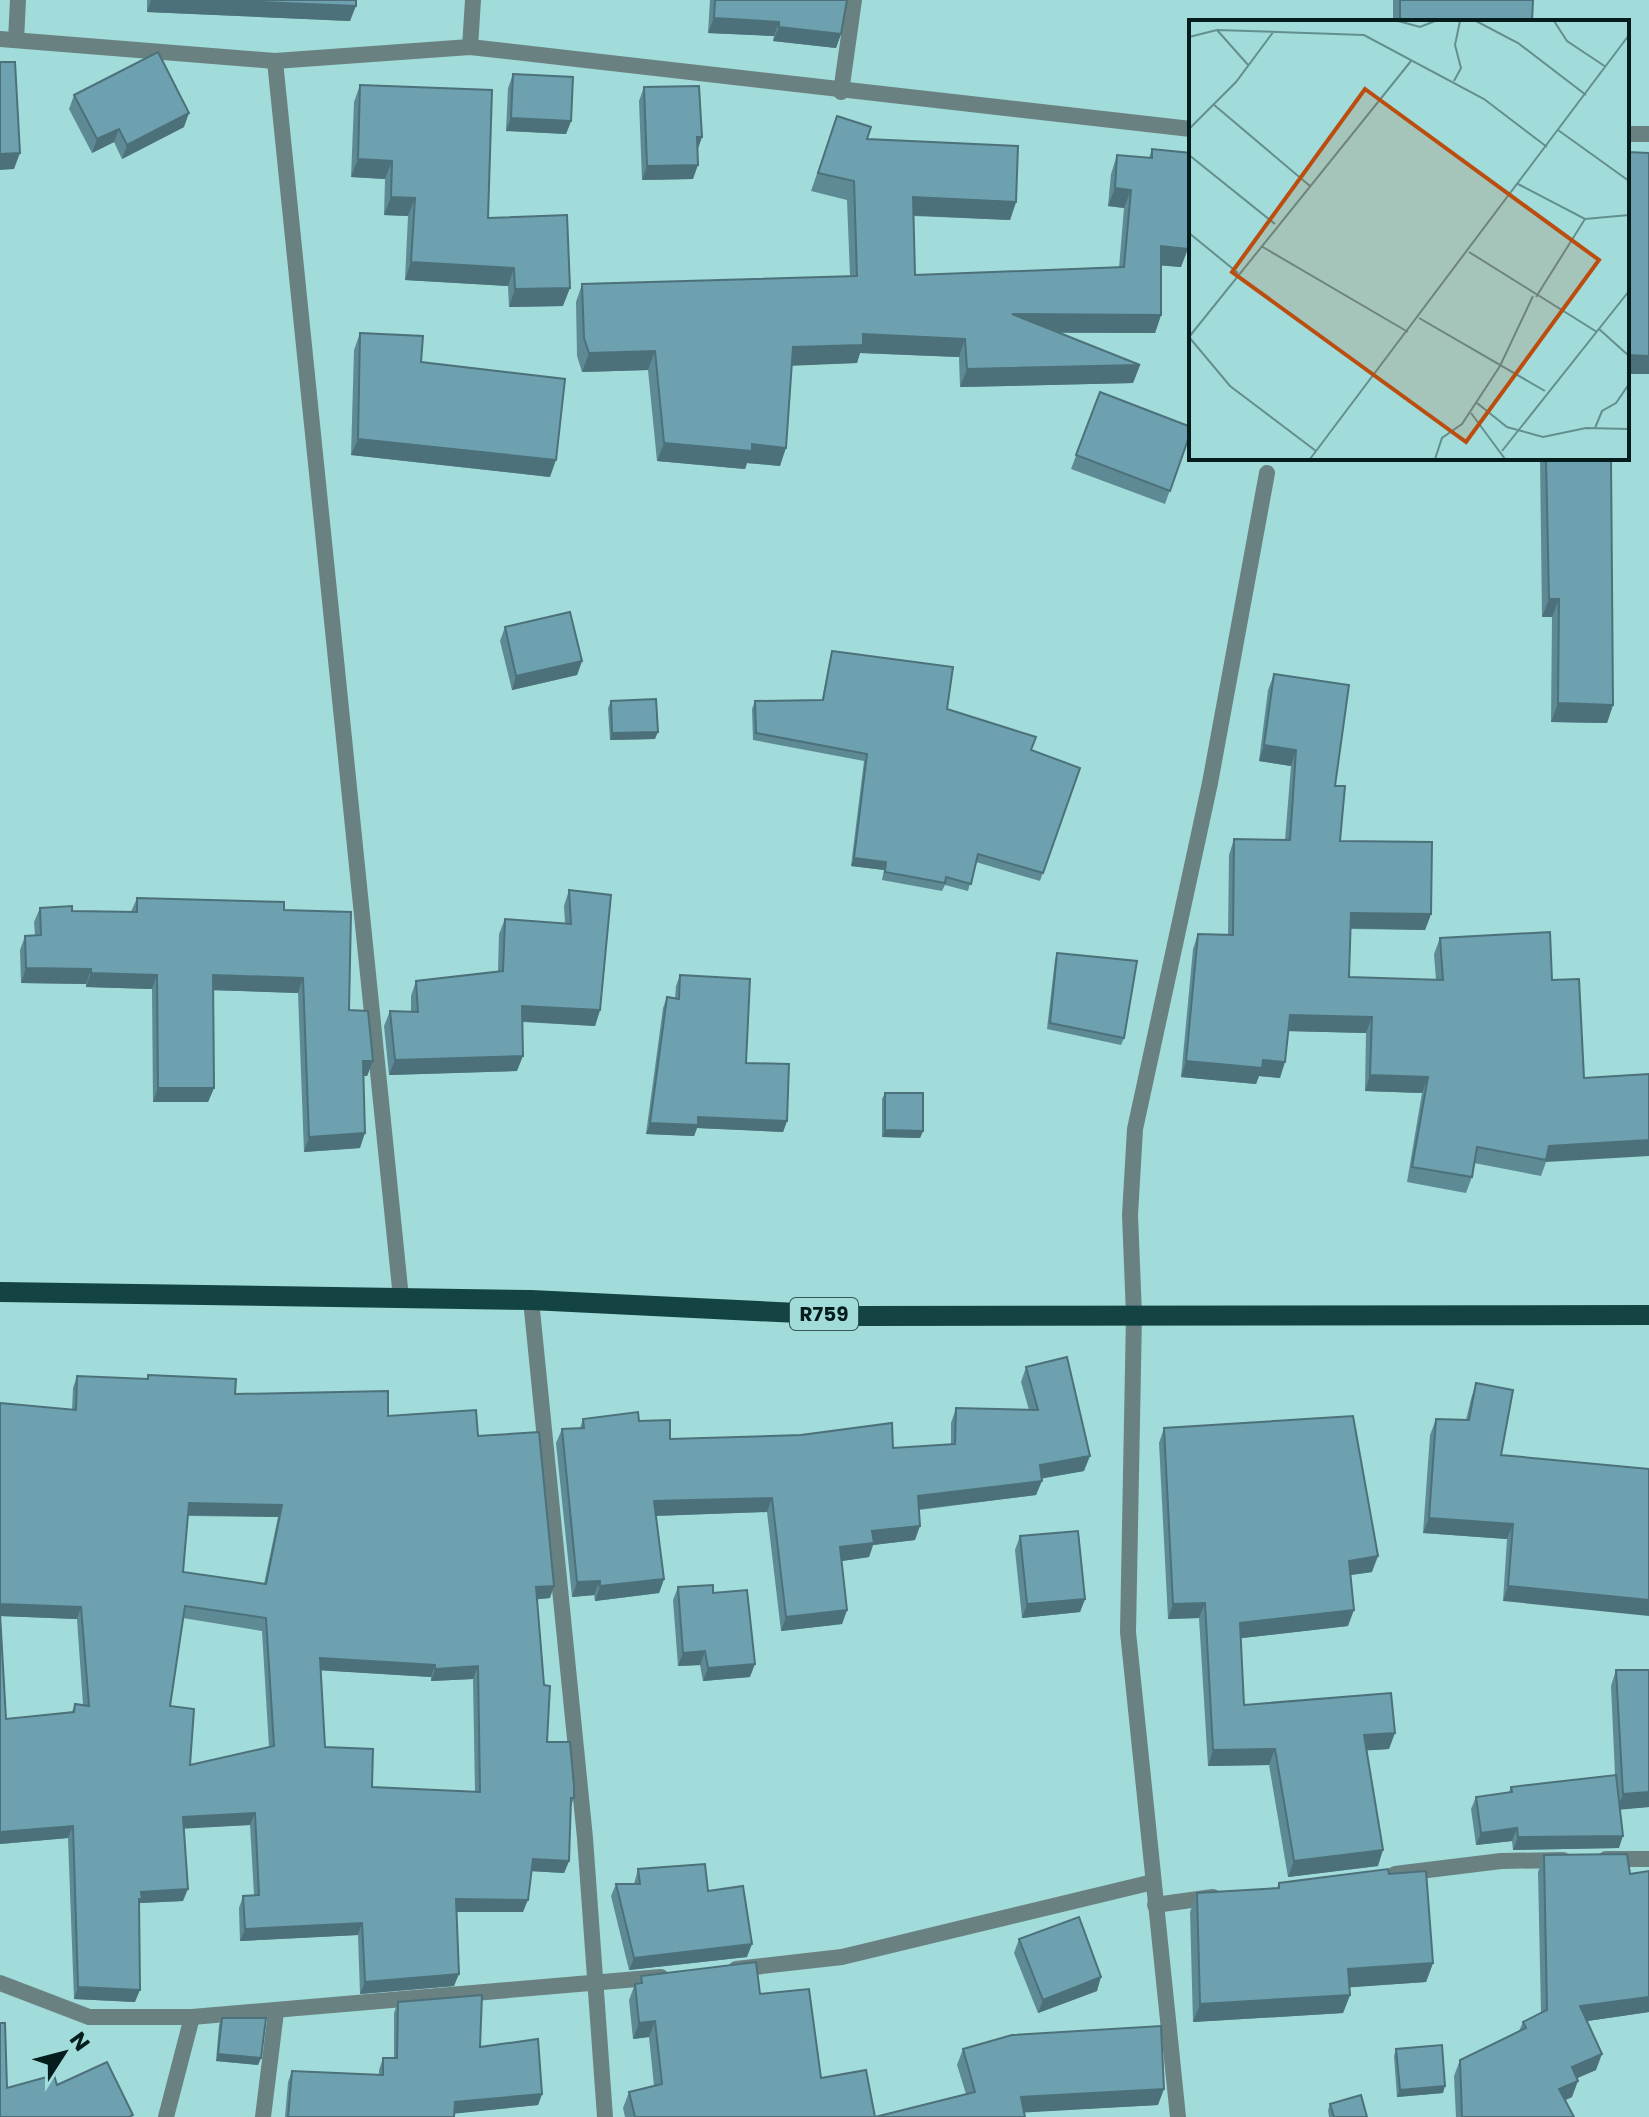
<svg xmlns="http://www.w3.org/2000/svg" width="1649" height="2117" font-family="Poppins,sans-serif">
  <rect width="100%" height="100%" fill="#a1dbda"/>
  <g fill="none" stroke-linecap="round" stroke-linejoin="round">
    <!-- service -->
    <path stroke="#6a8181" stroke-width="16" d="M1134 1315 1130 1215 1135 1129 1210 783 1267 473"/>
    <!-- minor -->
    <g stroke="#6a8181" stroke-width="16">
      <path d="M0 39 275 61 470 47 1191 129"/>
      <path d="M16 40 18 0"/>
      <path d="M470 47 473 0"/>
      <path d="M275 61 401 1298"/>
      <path d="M841 92 854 0"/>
      <path d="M1627 134H1649"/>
      <path d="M531 1300 585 1838 605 2117"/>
      <path d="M1134 1315 1128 1632 1178 2117"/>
      <path d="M1606 1859H1649"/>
      <path d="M1395 1874 1501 1861 1563 1860"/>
      <path d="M1155 1905 1213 1897"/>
      <path d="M736 1969 842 1957 1153 1882"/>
      <path d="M0 1983 89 2017H192L661 1977"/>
      <path d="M166 2117 192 2017"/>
      <path d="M263 2117 276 2012"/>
    </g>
    <!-- primary -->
    <path stroke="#134343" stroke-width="20" d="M0 1292 531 1300 859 1316 1649 1315"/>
  </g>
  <!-- wall -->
  <g fill="#5e8a96" fill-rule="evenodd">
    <path d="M147 0H356L350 21 147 12Z"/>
    <path d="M710 0H847L841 34 836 48 773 41 774 36 708 33Z"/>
    <path d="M1393 0H1533L1532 22H1604H1393Z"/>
    <path d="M513 74 571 121 566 134 506 131 508 88Z"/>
    <path d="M360 85 488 218 563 306 509 307 508 286 405 280 408 216 384 215 385 179 351 177 354 102Z"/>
    <path d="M644 87 702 137 698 149 693 179 642 180 639 101Z"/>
    <path d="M74 95 184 127 122 159 114 142 92 153 69 109Z"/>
    <path d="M837 116 867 139 1016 202 1010 220 913 216 915 275 1119 268 1124 208 1108 206 1111 174 1117 155 1149 158 1152 149 1191 153V229H1190L1181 267 1161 265V315L1155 333H1059L1140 365 1133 383 960 387 959 357 860 353 857 363 792 365 780 466 747 463 745 469 657 461 648 370 582 372 577 356 576 302 582 284 850 276 847 200 811 191Z"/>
    <path d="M360 333 421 362 550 477 351 455 354 350Z"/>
    <path d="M1100 392 1191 431 1165 504 1071 469Z"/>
    <path d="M1540 458H1611L1613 705 1607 723 1551 722 1552 617H1542Z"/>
    <path d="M505 627 582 661 577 675 512 690 500 641Z"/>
    <path d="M832 651 947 709 1031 750 1080 768 1040 881 976 862 968 891 945 885 942 891 882 880 884 870 851 866 864 761 753 740 752 709 755 701 822 700 830 658Z"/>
    <path d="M1274 674 1335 786 1340 841 1431 914 1425 930 1351 929 1349 977 1436 980 1434 954 1440 938 1552 980 1584 1078 1546 1162 1541 1176 1474 1163 1472 1177 1466 1193 1407 1182 1422 1093 1365 1091 1366 1033 1288 1031 1280 1078 1259 1076 1256 1084 1181 1077 1193 949 1198 934 1228 935 1229 855 1234 839 1285 840 1291 766 1259 761 1268 690Z"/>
    <path d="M611 701 655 739 610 740 608 708Z"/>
    <path d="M569 890 600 1010 595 1026 522 1022 517 1071 389 1075 384 1026 390 1011H411V996L416 981 498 971 499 934 505 919 565 923 564 906Z"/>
    <path d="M137 898 284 910 349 1010 373 1061 367 1076H363L360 1148 304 1152 298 993 213 990 214 1088 208 1102H153L152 989 86 987V984L21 983 20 950 25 936 35 935 34 922 40 908 72 911 131 912Z"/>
    <path d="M1057 953 1124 1038 1121 1045 1047 1029 1055 960Z"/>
    <path d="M680 975 746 1063 787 1121 783 1132 697 1128 694 1136 646 1134 663 1008 667 997 675 998 676 986Z"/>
    <path d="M885 1093 923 1131 920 1138 882 1137V1099Z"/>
    <path d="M1026 1367 1084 1471 1041 1478 1036 1495 919 1510 915 1540 873 1545 869 1557 842 1561 847 1610 842 1624 781 1631 767 1512 656 1516 664 1579 659 1593 595 1601 594 1595 572 1597 556 1443 562 1429 580 1428 583 1419 639 1421 670 1439 893 1448 951 1444V1423L956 1408 1029 1410 1021 1382Z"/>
    <path d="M148 1375 235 1394 388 1416 478 1436 550 1598 537 1599 547 1742 574 1798 570 1809 569 1861 564 1873 531 1871 523 1912H456L454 1986 360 1994 358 1935 240 1941 239 1908 243 1896 254 1895 250 1825 183 1828V1901L140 1903 139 1907 135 2002 74 1999 68 1838 0 1844V1403L72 1410 73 1388 77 1376 147 1379ZM188 1516 278 1517 264 1584 183 1572ZM0 1616 77 1619 83 1705 75 1704 72 1712 6 1719ZM183 1618 262 1631 269 1747 190 1765 170 1706ZM320 1670 431 1677V1681L473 1679 475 1792 372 1787 325 1747Z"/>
    <path d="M1476 1383 1501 1455 1649 1469 1503 1601 1507 1539 1423 1533 1430 1435 1436 1419 1466 1420 1471 1399Z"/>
    <path d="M1164 1428 1372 1572 1351 1575 1348 1626 1241 1638 1244 1705 1389 1749 1367 1750 1378 1866 1288 1877 1269 1765 1208 1766 1199 1618 1168 1619 1159 1443Z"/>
    <path d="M1020 1536 1085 1599 1080 1612 1022 1618 1015 1550Z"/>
    <path d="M678 1587 713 1593 750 1677 703 1681 700 1665 678 1666 673 1600Z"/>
    <path d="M1616 1670H1649V1807L1620 1809 1619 1848 1513 1850 1512 1841 1476 1845 1471 1809 1476 1797 1509 1792 1511 1787 1615 1775 1611 1686Z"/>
    <path d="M1544 1855 1630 1874 1649 1871V2012L1587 2021 1596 2070 1577 2078 1572 2097 1565 2100 1574 2117H1456L1454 2076 1460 2060 1519 2031 1523 2022 1541 2013 1538 1872Z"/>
    <path d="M638 1869 708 1891 747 1957 629 1970 611 1896 616 1884H634Z"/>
    <path d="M1389 1874 1433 1963 1426 1982 1349 1987 1350 1995 1343 2013 1193 2022 1190 1912 1197 1893 1277 1888 1279 1883Z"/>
    <path d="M1019 1939 1097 1991 1038 2013 1014 1953Z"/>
    <path d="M641 1976 760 1994 821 2078 875 2117 966 2094 957 2065 963 2049 1158 2105 1024 2112 1025 2117H625L623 2108 629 2092 654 2086 649 2037 633 2039 629 2000 635 1984 638 1983Z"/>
    <path d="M398 2002 480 2047 542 2094 538 2105 455 2113 454 2117H285L288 2082 292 2071 379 2075V2070L383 2058H394V2013Z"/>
    <path d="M222 2018 261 2058 258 2065 216 2061 219 2025Z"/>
    <path d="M1396 2049 1443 2093 1397 2097 1394 2056Z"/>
    <path d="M1330 2104 1367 2117H1329L1328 2110Z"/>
  </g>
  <!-- shaded-wall -->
  <g fill="#4c717a">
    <path d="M151 0H214L356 6 350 21 147 12Z"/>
    <path d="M714 18 779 22 774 36 708 33Z"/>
    <path d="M779 27 841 34 836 48 773 41Z"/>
    <path d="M189 113 184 127 122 159 127 145Z"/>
    <path d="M511 118 571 121 566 134 506 131Z"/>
    <path d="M119 129 114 142 92 153 97 139Z"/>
    <path d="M697 137H702L697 150Z"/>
    <path d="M20 153 14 169 0 170V154Z"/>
    <path d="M358 159 392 161 385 179 351 177Z"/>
    <path d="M698 165 693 179 642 180 647 166Z"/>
    <path d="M1115 188 1131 190 1124 208 1108 206Z"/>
    <path d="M391 197 415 198 408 216 384 215Z"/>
    <path d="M913 197 1016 202 1010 220 906 215Z"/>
    <path d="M1161 246 1188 249 1181 267 1154 265Z"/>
    <path d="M411 262 514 268 508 286 405 280Z"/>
    <path d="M570 288 563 306 509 307 515 289Z"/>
    <path d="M1012 314 1161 315 1155 333 1005 332Z"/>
    <path d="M863 334 965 339 959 357 860 353 857 363 787 366 793 347Z"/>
    <path d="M655 351 648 370 582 372 589 353Z"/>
    <path d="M1627 355 1649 356V374H1627Z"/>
    <path d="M1140 365 1133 383 960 387 967 369Z"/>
    <path d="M358 439 556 460 550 477 351 455Z"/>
    <path d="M664 443 752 444 786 448 780 466 747 463 745 469 657 461Z"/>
    <path d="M1549 599H1559L1552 617H1542Z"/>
    <path d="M582 661 577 675 512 690 516 676Z"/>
    <path d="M1558 703 1613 705 1607 723 1551 722Z"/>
    <path d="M658 732 655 739 610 740 612 733Z"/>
    <path d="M1264 745 1296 750 1291 766 1259 761Z"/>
    <path d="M854 858 886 862 884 870 851 866Z"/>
    <path d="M1351 913 1431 914 1425 930 1345 928Z"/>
    <path d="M26 968 91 969 86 984 21 983Z"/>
    <path d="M91 973 157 975 152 989 86 987Z"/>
    <path d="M213 975 303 978 298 993 207 990Z"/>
    <path d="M522 1006 600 1010 595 1026 516 1021Z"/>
    <path d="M1290 1015 1372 1017 1366 1033 1284 1031Z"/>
    <path d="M523 1056 517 1071 389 1075 395 1060Z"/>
    <path d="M1263 1060 1285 1062 1280 1078 1259 1076 1256 1084 1181 1077 1186 1061Z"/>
    <path d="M363 1061H373L367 1076H357Z"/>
    <path d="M1370 1075 1428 1077 1422 1093 1365 1091Z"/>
    <path d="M158 1088H214L208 1102H153Z"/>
    <path d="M698 1117 787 1121 783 1132 697 1128 694 1136 646 1134 650 1123Z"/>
    <path d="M885 1130 923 1131 920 1138 882 1137Z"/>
    <path d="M365 1133 360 1148 304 1152 309 1137Z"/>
    <path d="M1649 1140V1156L1546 1162 1549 1146Z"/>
    <path d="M1090 1456 1084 1471 1034 1480 1040 1465Z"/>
    <path d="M1042 1481 1036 1495 913 1510 918 1496Z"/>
    <path d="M772 1498 767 1512 649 1516 654 1501Z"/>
    <path d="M189 1503 282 1505 278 1517 185 1515Z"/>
    <path d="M1429 1518 1513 1524 1507 1539 1423 1533Z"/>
    <path d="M920 1526 915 1540 873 1545 869 1557 835 1562 840 1547 872 1531Z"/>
    <path d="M1378 1556 1372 1572 1344 1576 1349 1561Z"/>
    <path d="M664 1579 659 1593 595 1601 600 1586Z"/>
    <path d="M600 1581 594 1595 572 1597 577 1582Z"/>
    <path d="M554 1586 550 1598 531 1600 536 1587Z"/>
    <path d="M1508 1586 1649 1600V1616L1503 1601Z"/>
    <path d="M1085 1599 1080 1612 1022 1618 1027 1604Z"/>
    <path d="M1205 1603 1199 1618 1168 1619 1173 1604Z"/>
    <path d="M0 1604 81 1607 77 1619 0 1616Z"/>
    <path d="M847 1610 842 1624 781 1631 786 1617Z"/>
    <path d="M1354 1610 1348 1626 1234 1639 1240 1623Z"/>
    <path d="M705 1651 700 1665 678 1666 683 1653Z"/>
    <path d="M320 1658 435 1665 431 1677 315 1670Z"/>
    <path d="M755 1664 750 1677 703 1681 708 1668Z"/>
    <path d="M478 1666 473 1679 431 1681 435 1669Z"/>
    <path d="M1395 1733 1389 1749 1359 1751 1364 1735Z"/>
    <path d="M1275 1749 1269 1765 1208 1766 1213 1750Z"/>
    <path d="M1649 1792V1807L1617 1810 1623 1794Z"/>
    <path d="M255 1813 250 1825 178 1829 183 1817Z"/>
    <path d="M73 1826 68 1838 0 1844V1832Z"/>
    <path d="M1517 1828 1512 1841 1476 1845 1481 1833Z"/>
    <path d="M1623 1836 1619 1848 1513 1850 1518 1837Z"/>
    <path d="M1383 1850 1378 1866 1288 1877 1294 1861Z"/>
    <path d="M533 1859 569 1861 564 1873 529 1871Z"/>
    <path d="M188 1889 183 1901 140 1903 137 1911H134L141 1892Z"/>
    <path d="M456 1899 528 1900 523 1912H452Z"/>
    <path d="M362 1923 358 1935 240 1941 245 1929Z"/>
    <path d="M752 1944 747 1957 629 1970 634 1958Z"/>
    <path d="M1433 1963 1426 1982 1341 1988 1348 1969Z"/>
    <path d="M459 1974 454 1986 360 1994 365 1982Z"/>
    <path d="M1101 1977 1097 1991 1038 2013 1043 2000Z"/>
    <path d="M78 1987 140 1990 135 2002 74 1999Z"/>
    <path d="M1350 1995 1343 2013 1193 2022 1200 2004Z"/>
    <path d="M1649 1997V2012L1574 2023 1580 2006Z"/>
    <path d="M655 2021 649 2037 633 2039 639 2023Z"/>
    <path d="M218 2054 261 2058 258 2065 216 2061Z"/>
    <path d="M1602 2054 1596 2070 1566 2083 1572 2067Z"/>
    <path d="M1578 2081 1572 2097 1553 2106 1559 2089Z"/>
    <path d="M1445 2086 1443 2093 1397 2097 1400 2090Z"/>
    <path d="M1164 2089 1158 2105 1015 2113 1021 2097Z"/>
    <path d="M542 2094 538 2105 451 2114 455 2102Z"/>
  </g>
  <!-- building -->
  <g fill="#6da1af" stroke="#4c717a" stroke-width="2" fill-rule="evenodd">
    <path d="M214 0H356V6Z"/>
    <path d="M715 0H847L841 34 779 27V22L714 18Z"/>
    <path d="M1400 0H1533L1532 22 1604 19V22H1400Z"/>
    <path d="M158 52 189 113 127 145 119 129 97 139 74 95Z"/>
    <path d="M0 62H15L20 153 0 154Z"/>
    <path d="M513 74 573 77 571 121 511 118Z"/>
    <path d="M360 85 492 90 488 218 567 215 570 288 515 289 514 268 411 262 415 198 391 197 392 161 358 159Z"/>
    <path d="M699 86 702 137H697L698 165 647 166 644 87Z"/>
    <path d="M837 116 871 127 867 139 1018 146 1016 202 913 197 915 275 1124 267 1131 190 1115 188 1117 155 1152 158V149L1191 153V211L1188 249 1161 246V315L1012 314 1140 365 967 369 965 339 863 334V345L793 347 786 448 752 444V451L664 443 655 351 589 353 584 338 582 284 857 276 854 181 818 173Z"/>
    <path d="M1627 152 1649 153V356L1627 355Z"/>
    <path d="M360 333 423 336 421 362 565 379 556 460 358 439Z"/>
    <path d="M1100 392 1191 427V431L1170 491 1076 455Z"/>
    <path d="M1546 458H1611L1613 705 1558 703 1559 599H1549Z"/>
    <path d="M570 612 582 661 516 676 505 627Z"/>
    <path d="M832 651 953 667 947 709 1036 737 1031 750 1080 768 1043 873 978 854 971 884 946 877 945 883 885 872 886 862 854 858 867 754 756 733 755 701 823 700Z"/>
    <path d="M1274 674 1349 685 1335 786H1345L1340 841 1432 842 1431 914 1351 913 1349 977 1443 980 1440 938 1550 932 1552 980 1579 979 1584 1078 1649 1074V1140L1549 1146 1546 1160 1477 1147 1472 1177 1412 1167 1428 1077 1370 1075 1372 1017 1290 1015 1285 1062 1263 1060 1262 1068 1186 1061 1198 934 1233 935 1234 839 1290 840 1296 750 1264 745Z"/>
    <path d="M656 699 658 732 612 733 611 701Z"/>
    <path d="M569 890 611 895 600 1010 522 1006 523 1056 395 1060 390 1011 418 1012 416 981 503 971 505 919 571 924Z"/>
    <path d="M137 898 284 902V910L351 912 349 1010 368 1011 373 1061H363L365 1133 309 1137 303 978 213 975 214 1088H158L157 975 91 973V969L26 968 25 936 41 935 40 908 72 906V911L137 912Z"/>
    <path d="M1057 953 1137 961 1124 1038 1050 1023Z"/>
    <path d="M680 975 750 979 746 1063 789 1064 787 1121 698 1117V1125L650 1123 667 997 679 999Z"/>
    <path d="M885 1093H923V1131L885 1130Z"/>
    <path d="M1067 1357 1090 1456 1040 1465 1042 1481 918 1496 920 1526 872 1531 874 1543 840 1547 847 1610 786 1617 772 1498 654 1501 664 1579 600 1586V1581L577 1582 562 1429 584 1428 583 1419 638 1412 639 1421 670 1420V1439L801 1435 892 1423 893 1448 955 1444 956 1408 1038 1410 1026 1367Z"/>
    <path d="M148 1375 236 1379 235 1394 388 1391V1416L476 1410 478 1436 539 1432 554 1586 536 1587 544 1685 550 1686 547 1742H570L574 1786V1798H571L569 1861 533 1859 528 1900 456 1899 459 1974 365 1982 362 1923 245 1929 243 1896 259 1895 255 1813 183 1817 188 1889 141 1892 142 1899H139L140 1990 78 1987 73 1826 0 1832V1614L6 1719 74 1712 75 1704 89 1706 81 1607 0 1604V1403L76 1410 77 1376 148 1379ZM189 1503 282 1505 266 1584 183 1572ZM185 1606 266 1618 274 1746 190 1765 194 1709 170 1706ZM320 1658 435 1665V1669L478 1666 480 1792 372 1787 373 1749 325 1747Z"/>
    <path d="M1476 1383 1513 1390 1501 1455 1649 1469V1600L1508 1586 1513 1524 1429 1518 1436 1419 1469 1420Z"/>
    <path d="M1353 1416 1378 1556 1349 1561 1354 1610 1240 1623 1244 1705 1391 1693 1395 1733 1364 1735 1383 1850 1294 1861 1275 1749 1213 1750 1205 1603 1173 1604 1164 1428Z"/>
    <path d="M1078 1531 1085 1599 1027 1604 1020 1536Z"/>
    <path d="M713 1585V1593L747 1590 755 1664 708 1668 705 1651 683 1653 678 1587Z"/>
    <path d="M1616 1670H1649V1792L1623 1794Z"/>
    <path d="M1616 1775 1623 1836 1518 1837 1517 1828 1481 1833 1476 1797 1512 1792 1511 1787Z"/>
    <path d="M1627 1854 1630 1874 1649 1871V1997L1580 2006 1602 2054 1572 2067 1578 2081 1559 2089 1574 2117H1462L1460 2060 1526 2028 1523 2022 1547 2010 1544 1855Z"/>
    <path d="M705 1864 708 1891 743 1886 752 1944 634 1958 616 1884H640L638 1869Z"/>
    <path d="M1388 1869 1389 1874 1426 1871 1433 1963 1348 1969 1350 1995 1200 2004 1197 1893 1279 1888V1883Z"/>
    <path d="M1079 1917 1101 1977 1043 2000 1019 1939Z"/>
    <path d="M756 1962 760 1994 809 1989 821 2078 866 2070 875 2117 975 2092 963 2049 1012 2035 1161 2026 1164 2089 1021 2097 1025 2117H635L629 2092 662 2084 655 2021 639 2023 635 1984 642 1983 641 1976Z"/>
    <path d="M482 1995 480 2047 538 2039 542 2094 455 2102 454 2117H288L292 2071 383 2075V2058H397L398 2002Z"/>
    <path d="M222 2018H266L261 2058 218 2054Z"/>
    <path d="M0 2023H5L7 2088 54 2075 57 2085 107 2062 133 2115 129 2117H0Z"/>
    <path d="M1442 2045 1445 2086 1400 2090 1396 2049Z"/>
    <path d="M1361 2095 1367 2117H1334L1330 2104Z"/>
  </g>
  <g text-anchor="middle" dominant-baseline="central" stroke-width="6" stroke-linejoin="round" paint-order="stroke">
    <!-- shield labels -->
    <rect fill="#a1dbda" stroke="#345656" stroke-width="2" x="790" y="1298" width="68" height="32" rx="6"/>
    <g font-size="20" font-weight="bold" fill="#051d1d">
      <text x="824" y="1314">R759</text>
    </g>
  </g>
  <!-- overview -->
  <g transform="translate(1189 20)">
    <rect width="440" height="440" fill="#a1dbda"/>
    <path fill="none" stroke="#638f8e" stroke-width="2" d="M209 1 231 7 246 1M287 1 329 23 397 75M365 1 378 21 417 47M28 10 60 46M0 17 28 10 175 15 295 79 358 127M265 61 272 48 266 25 271 1M24 84 121 166M0 109 47 62 85 11M369 110 440 161M0 135 86 204M329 164 396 199 440 195M0 213 49 253M72 226 219 312M280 232 408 312M347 277 396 199M230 298 356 371M410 309 440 336M0 317 222 41M0 317 41 366 127 431M288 383 318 407 354 417 397 408 440 409M282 393 316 439M406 408 413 391 427 383 440 364M313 431 440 271M121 439 440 15M246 439 253 418 273 404 311 346 344 276"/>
    <path fill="#bb4d0f" fill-opacity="0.15" stroke="#bb4d0f" stroke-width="4" d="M176 69 410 240 277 422 43 252Z"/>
    <rect width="440" height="440" fill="none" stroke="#051d1d" stroke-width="4"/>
  </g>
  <!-- north arrow -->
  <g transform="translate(64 2053) rotate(54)" stroke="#a1dbda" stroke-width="6" paint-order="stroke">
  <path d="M0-6L14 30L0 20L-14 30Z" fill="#051d1d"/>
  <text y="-12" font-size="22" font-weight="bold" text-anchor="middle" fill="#051d1d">N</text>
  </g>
</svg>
